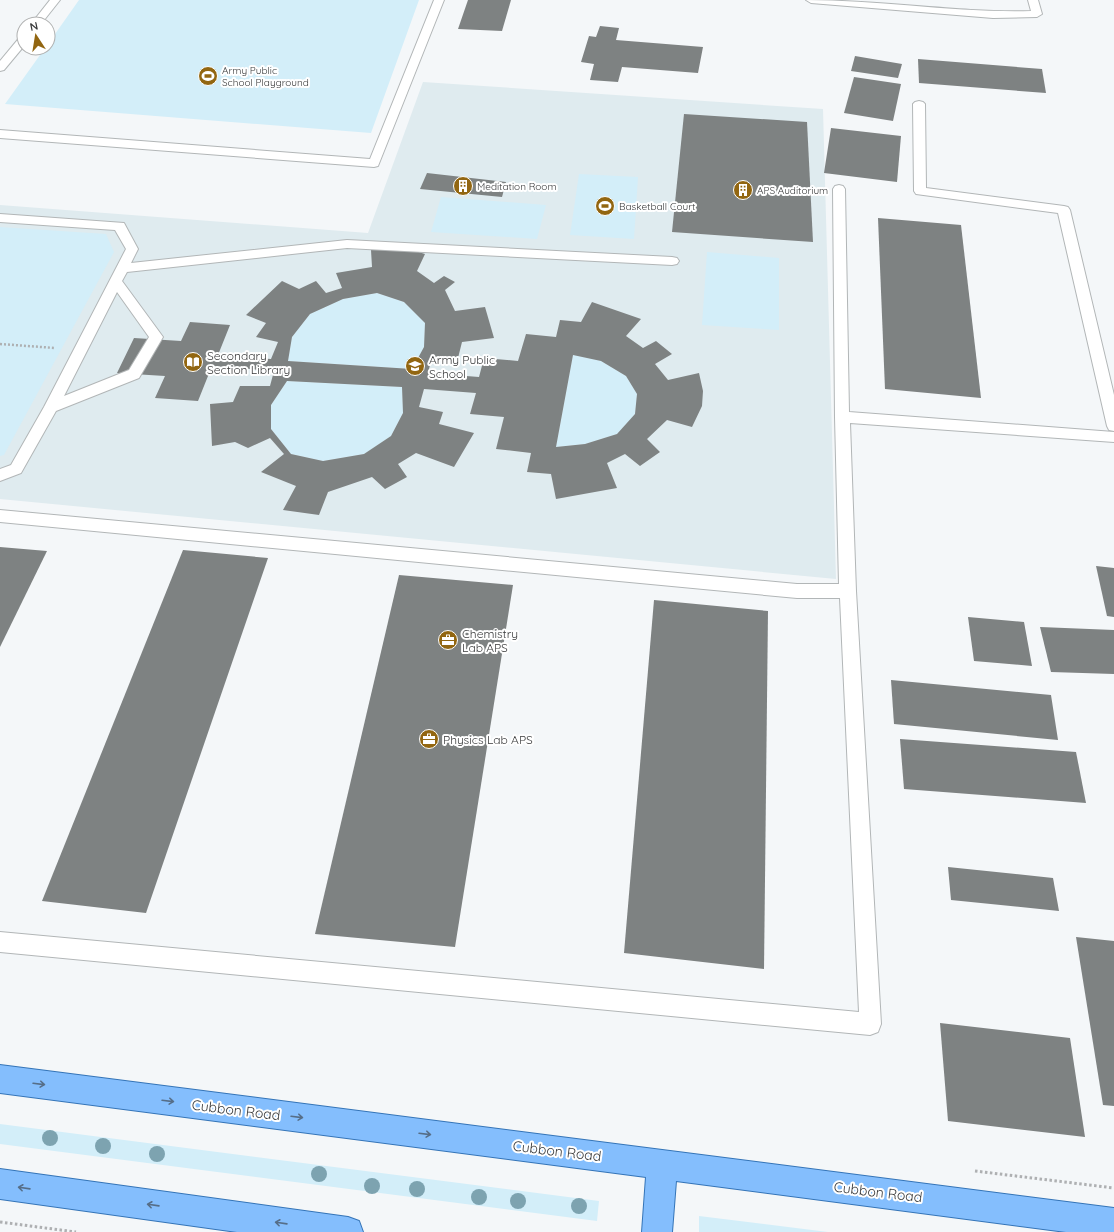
<svg xmlns="http://www.w3.org/2000/svg" width="1114" height="1232" font-family="Quicksand,sans-serif">
  <rect width="100%" height="100%" fill="#f4f7f9"/>
  <!-- built -->
  <path fill="#dfebef" d="M423 82 823 109 836 579 0 499V205L368 233Z"/>
  <!-- green -->
  <g fill="#d3eef9">
    <path d="M79 0H419L371 133 5 104 45 48H48V44Z"/>
    <path d="M579 174 638 177 634 239 570 235Z"/>
    <path d="M441 197 546 205 537 239 431 232Z"/>
    <path d="M0 227 106 234 114 252 4 455 0 456Z"/>
    <path d="M707 252 779 258V330L702 325Z"/>
    <path d="M377 293 404 302 425 323 424 347 412 369 288 361 292 337 310 314 343 299Z"/>
    <path d="M573 355 601 361 626 376 637 394 635 414 617 434 585 444 556 447Z"/>
    <path d="M287 381 402 387 403 413 391 436 364 454 323 461 291 454 271 429V405Z"/>
    <path d="M0 1124 599 1201 597 1221 0 1144Z"/>
    <path d="M699 1216 828 1232H699Z"/>
  </g>
  <!-- building -->
  <g fill="#7e8282" fill-rule="evenodd">
    <path d="M468 0H511L502 31 458 29Z"/>
    <path d="M600 26 619 28 616 40 703 47 698 73 622 67 618 82 590 80 594 64 581 62 589 36 596 37Z"/>
    <path d="M855 56 902 64 898 78 851 71Z"/>
    <path d="M918 59 1042 69 1046 93 919 83Z"/>
    <path d="M854 77 901 84 893 121 844 113Z"/>
    <path d="M684 114 807 122 813 242 672 232Z"/>
    <path d="M831 128 901 136 897 182 824 173Z"/>
    <path d="M427 173 506 182 502 197 420 189Z"/>
    <path d="M878 218 961 225 981 398 885 389Z"/>
    <path d="M382 249 412 250 425 254 417 271 434 283 444 276 455 282 445 290 455 311 485 307 494 338 462 342 458 358 432 357 428 373 479 377 484 358 518 361 526 334 556 337 560 320 581 322 592 302 641 319 626 336 643 348 656 341 672 354 655 364 668 380 699 373 703 391 702 406 692 427 667 420 647 439 660 452 640 466 625 454 607 463 617 488 556 499 551 474 527 472 531 453 496 449 504 417 470 414 476 393 424 389 419 407 443 412 439 424 474 433 454 467 416 453 398 464 407 477 385 489 372 477 328 492 319 515 283 510 296 486 261 472 284 454 270 438 248 448 235 442 212 446 210 404 233 402 240 386H270L274 371 212 366 198 401 155 398 165 376 117 373 134 338 181 341 190 322 230 325 218 355 271 359 278 342 256 337 266 323 246 315 282 281 299 289 316 281 326 293 342 288 336 273 372 267 371 250ZM377 293 404 302 425 323 424 347 412 369 288 361 292 337 310 314 343 299ZM573 355 601 361 626 376 637 394 635 414 617 434 585 444 556 447ZM287 381 402 387 403 413 391 436 364 454 323 461 291 454 271 429V405Z"/>
    <path d="M0 547 47 551 0 647Z"/>
    <path d="M183 550 268 558 146 913 42 901Z"/>
    <path d="M1096 566 1114 568V617L1107 616Z"/>
    <path d="M399 575 513 585 455 947 315 934Z"/>
    <path d="M654 600 768 611 764 969 624 953Z"/>
    <path d="M968 617 1024 622 1032 666 974 661Z"/>
    <path d="M1040 627 1114 630V674L1051 672Z"/>
    <path d="M891 680 1051 695 1058 740 894 724Z"/>
    <path d="M900 739 1076 752 1086 803 904 789Z"/>
    <path d="M948 867 1053 878 1059 911 951 900Z"/>
    <path d="M1076 937 1114 941V1106L1103 1105Z"/>
    <path d="M940 1023 1070 1038 1085 1137 948 1121Z"/>
  </g>
  <g fill="none" stroke-linecap="round" stroke-linejoin="round">
    <defs>
      <g id="lane">
        <path d="M50 0H60L41 24H31Z"/>
        <path d="M434 0H444L378 166 374 167 0 138V130L370 159Z"/>
        <path d="M806 0C881 0 956 13 1031 11L1028 0H1038L1042 14 1037 17 993 18 811 3Z"/>
        <path d="M24 36V46L4 70 0 71V61L20 37Z"/>
        <path d="M919 101 923 102 925 104 926 188 1064 206 1068 207 1070 210 1114 395V431L1109 430 1107 426 1058 213 916 194 914 191 913 104 915 102Z"/>
        <path d="M839 185 843 186 845 189 849 412 1114 432V442L850 423 856 591 881 1024 878 1032 870 1035 0 952V932L859 1012 840 598H797L0 522V510L797 584H839L835 417 833 189 835 186Z"/>
        <path d="M0 214 124 223 138 249 131 263 347 240 672 257 677 258 679 261 677 264 672 265 347 248 127 272 122 281 163 337 139 378 56 411 21 473 0 481V469L11 465 44 407 126 249 115 230 0 222ZM117 292 149 337 129 370 64 396Z"/>
      </g>
      <g id="primary">
        <path d="M0 1065 1114 1208V1232H1066L676 1181 672 1232H642L646 1177 0 1093Z"/>
        <path d="M0 1169 348 1217 359 1221 363 1232H237L0 1199Z"/>
      </g>
    </defs>
    <!-- lane casing -->
    <use href="#lane" stroke="#b2b6b7" stroke-width="2"/>
    <!-- primary casing -->
    <use href="#primary" stroke="#3474b7" stroke-width="2"/>
    <!-- path-far1 -->
    <path stroke="#aeb0b2" stroke-width="2.5" stroke-dasharray="2 2" stroke-linecap="butt" d="M0 344 55 348"/>
    <!-- path -->
    <g stroke="#aeb0b2" stroke-width="3" stroke-dasharray="2.5 2.5" stroke-linecap="butt">
      <path d="M975 1171 1114 1188"/>
      <path d="M0 1222 76 1232"/>
    </g>
    <!-- lane -->
    <use href="#lane" fill="#fff" fill-rule="evenodd"/>
    <!-- primary -->
    <use href="#primary" fill="#84befd" fill-rule="evenodd"/>
  </g>
  <!-- trees -->
  <g fill="#7da3b0">
    <circle cx="50" cy="1138" r="8"/>
    <circle cx="103" cy="1146" r="8"/>
    <circle cx="157" cy="1154" r="8"/>
    <circle cx="319" cy="1174" r="8"/>
    <circle cx="372" cy="1186" r="8"/>
    <circle cx="417" cy="1189" r="8"/>
    <circle cx="479" cy="1197" r="8"/>
    <circle cx="518" cy="1201" r="8"/>
    <circle cx="579" cy="1206" r="8"/>
  </g>
  <!-- one-way arrows -->
  <defs><path id="oneway-shaft" d="M-6 0H5M1.5-3L5.5 0L1.5 3" fill="none" stroke-width="1.6" stroke-linecap="round" stroke-linejoin="round"/></defs>
  <g stroke="#566e88">
    <use href="#oneway-shaft" transform="translate(39 1084) rotate(7)"/>
    <use href="#oneway-shaft" transform="translate(168 1101) rotate(7)"/>
    <use href="#oneway-shaft" transform="translate(297 1117) rotate(7)"/>
    <use href="#oneway-shaft" transform="translate(425 1134) rotate(7)"/>
    <use href="#oneway-shaft" transform="translate(24 1188) rotate(-172)"/>
    <use href="#oneway-shaft" transform="translate(153 1205) rotate(-172)"/>
    <use href="#oneway-shaft" transform="translate(281 1223) rotate(-172)"/>
  </g>
  <!-- icons -->
  <defs>
    <symbol id="stadium-disc" viewBox="-11 -11 22 22"><circle r="9.5" fill="#926611" stroke="#fff"/><path d="M0-5a6.5 5 0 1 0 0 10a6.5 5 0 1 0 0-10ZM-3.5-1.8h7v3.6h-7Z" fill="#fff"/></symbol>
    <symbol id="building-disc" viewBox="-11 -11 22 22"><circle r="9.5" fill="#926611" stroke="#fff"/><path d="M-4-6H4V6H1V3H-1V6H-4ZM-2.5-4.3h1.7v1.8h-1.7ZM.8-4.3h1.7v1.8H.8ZM-2.5-1h1.7V.8h-1.7ZM.8-1h1.7V.8H.8Z" fill="#fff"/></symbol>
    <symbol id="library-disc" viewBox="-11 -11 22 22"><circle r="9.5" fill="#926611" stroke="#fff"/><path d="M-6-4Q-3-5.5-.7-3.5V5Q-3 3-6 4ZM6-4Q3-5.5 .7-3.5V5Q3 3 6 4Z" fill="#fff"/></symbol>
    <symbol id="school-disc" viewBox="-11 -11 22 22"><circle r="9.5" fill="#926611" stroke="#fff"/><path d="M0-5L7-2L0 1L-7-2ZM-4 1L0 2.5L4 1V4Q0 6-4 4Z" fill="#fff"/></symbol>
    <symbol id="office-disc" viewBox="-11 -11 22 22"><circle r="9.5" fill="#926611" stroke="#fff"/><path d="M-6-3h4V-5.5h4V-3h4V5H-6ZM-1-4.5V-3h2v-1.5ZM-6 0V1H6V0Z" fill="#fff"/></symbol>
  </defs>
  <g fill-rule="evenodd">
    <use href="#stadium-disc" x="197" y="65" width="22" height="22"/>
    <use href="#building-disc" x="452" y="175" width="22" height="22"/>
    <use href="#building-disc" x="732" y="179" width="22" height="22"/>
    <use href="#stadium-disc" x="594" y="195" width="22" height="22"/>
    <use href="#library-disc" x="182" y="351" width="22" height="22"/>
    <use href="#school-disc" x="404" y="355" width="22" height="22"/>
    <use href="#office-disc" x="437" y="629" width="22" height="22"/>
    <use href="#office-disc" x="418" y="728" width="22" height="22"/>
  </g>
  <g text-anchor="middle" dominant-baseline="central" stroke-width="4" stroke-linejoin="round" paint-order="stroke">
    <!-- far-poi labels -->
    <g font-size="10" fill="#38393a" stroke="#fff" text-anchor="start">
      <text x="222" y="70">Army Public<tspan x="222" dy="12">School Playground</tspan></text>
      <text x="477" y="186">Meditation Room</text>
      <text x="757" y="190">APS Auditorium</text>
      <text x="619" y="206">Basketball Court</text>
    </g>
    <!-- poi labels -->
    <g font-size="12" fill="#38393a" stroke="#fff" text-anchor="start">
      <text x="207" y="355">Secondary<tspan x="207" dy="14">Section Library</tspan></text>
      <text x="429" y="359">Army Public<tspan x="429" dy="14">School</tspan></text>
      <text x="462" y="633">Chemistry<tspan x="462" dy="14">Lab APS</tspan></text>
      <text x="443" y="739">Physics Lab APS</text>
    </g>
    <!-- near-street labels -->
    <g font-size="14" fill="#38393a" stroke="#fff">
      <text transform="translate(236 1110) rotate(7)">Cubbon Road</text>
      <text transform="translate(557 1151) rotate(7)">Cubbon Road</text>
      <text transform="translate(878 1192) rotate(7)">Cubbon Road</text>
    </g>
  </g>
  <!-- north arrow -->
  <g transform="translate(36 36) rotate(348)"><circle r="19" fill="#ffffff" stroke="#afb0b0"/>
  <path d="M0-3L7 15L0 10L-7 15Z" fill="#926611"/>
  <text y="-6" font-size="11" font-weight="bold" text-anchor="middle" fill="#38393a">N</text>
  </g>
</svg>
